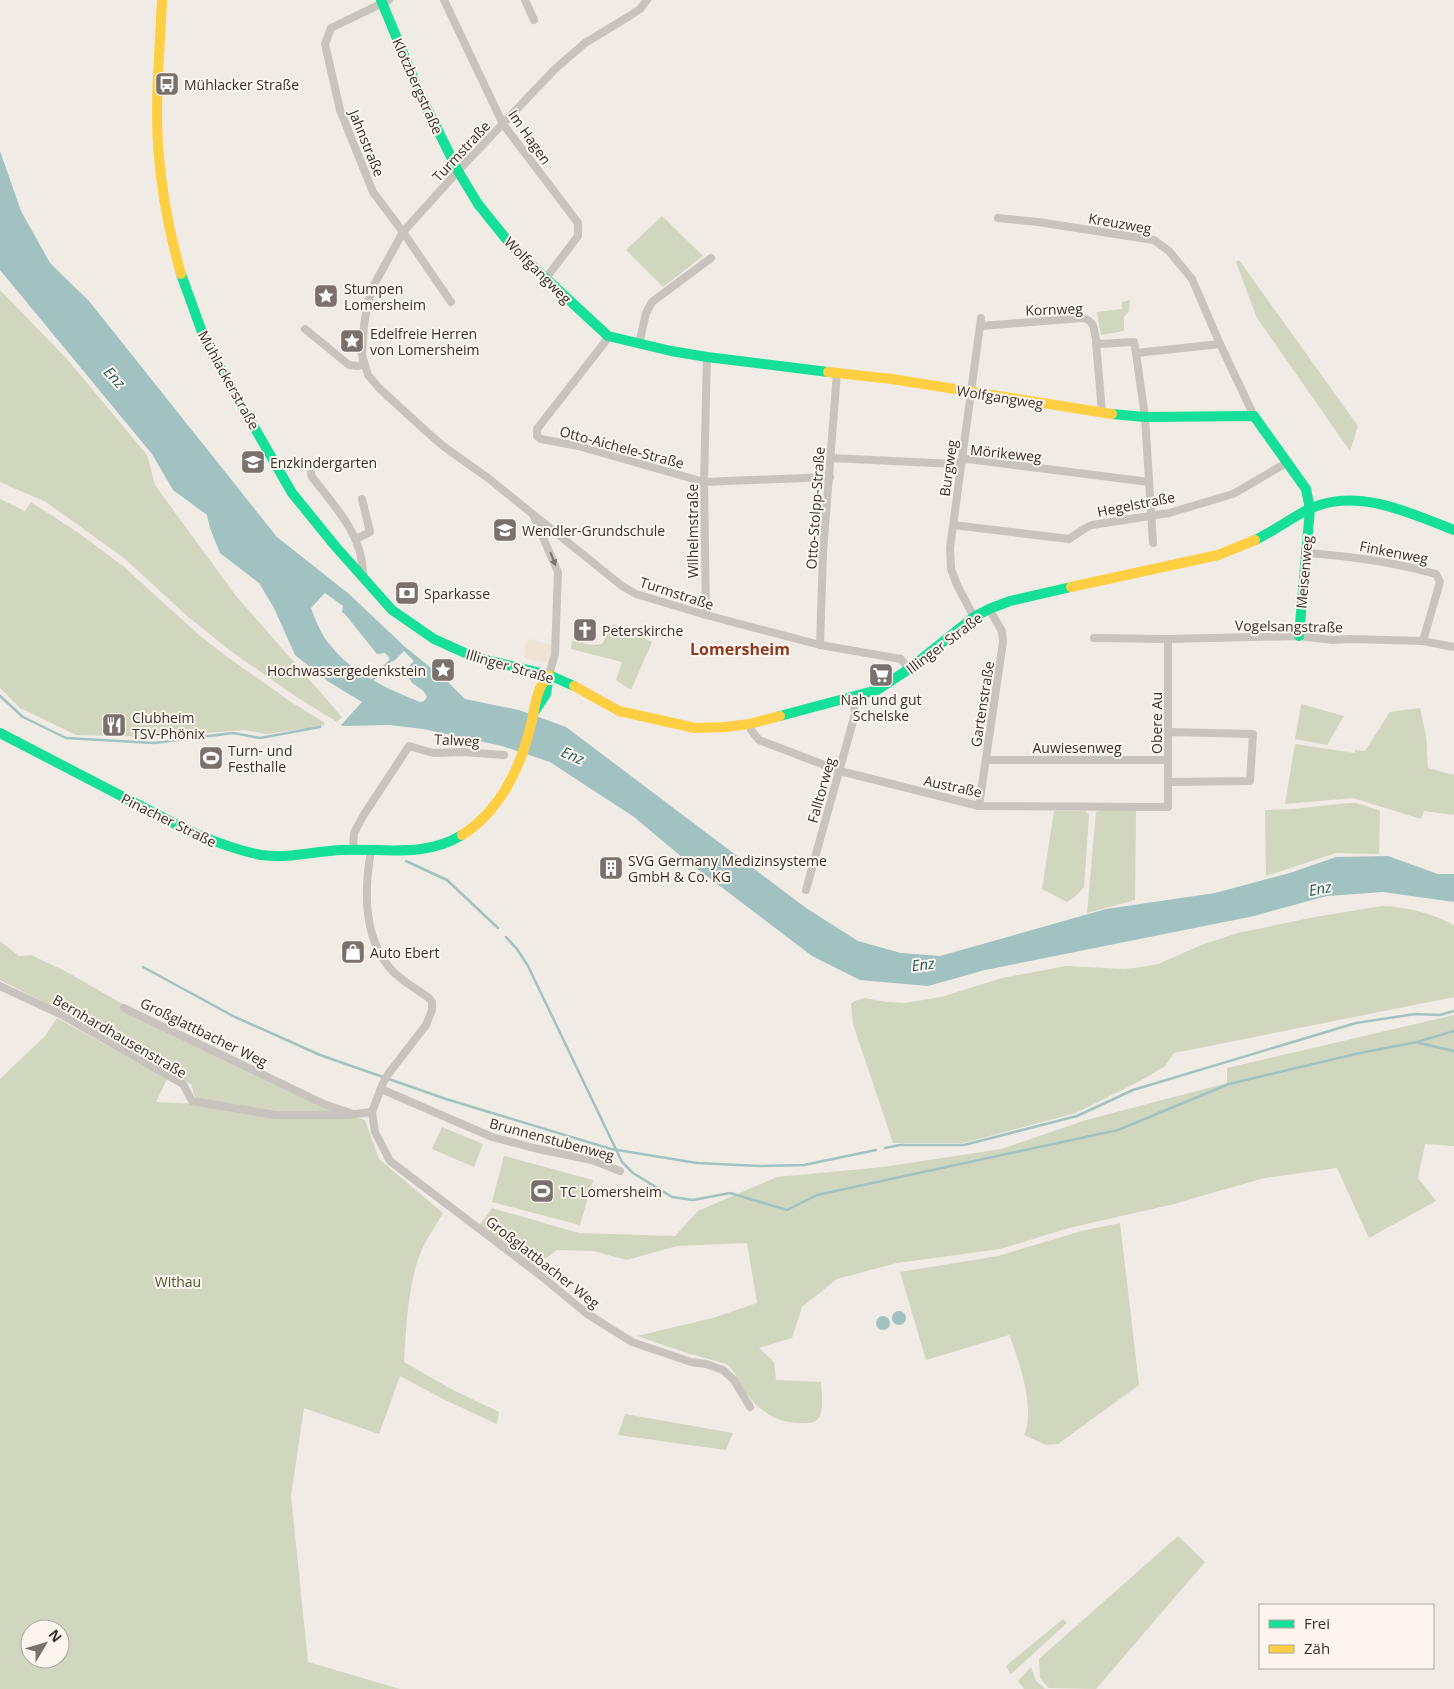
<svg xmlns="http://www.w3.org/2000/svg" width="1454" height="1689" font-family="'Open Sans',sans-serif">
  <rect width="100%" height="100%" fill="#f0ebe5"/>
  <!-- green -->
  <g fill="#d1d6bf" fill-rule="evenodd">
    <path d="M662 216 703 256 663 287 626 250Z"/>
    <path d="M1239 260 1358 426 1350 451 1257 318 1236 262Z"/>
    <path d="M0 290 67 359 147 455 155 485 236 596 342 717 337 722 298 698 232 652 187 616 124 558 46 502 0 482Z"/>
    <path d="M1130 300 1129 311 1124 317V331L1101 335 1097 312 1122 309V302Z"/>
    <path d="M0 499 25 511 31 502 80 534 123 566 199 635 226 656 291 702 325 723 323 726 266 734 244 730 155 737 76 735 20 708 0 688Z"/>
    <path d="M613 624 652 642 631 690 616 680 622 662 571 649 572 641 592 645 602 644Z"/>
    <path d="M1301 704 1344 716 1327 745 1295 739Z"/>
    <path d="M1420 708 1426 736 1428 768 1454 775V815L1424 811 1421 819 1353 798 1285 804 1295 744 1355 753V750L1365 751 1390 712Z"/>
    <path d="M1348 803H1357L1380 811 1379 854 1336 853 1266 876 1265 810 1293 809Z"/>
    <path d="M1099 810H1136L1135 900 1087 913 1096 812Z"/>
    <path d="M1054 811H1085L1089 815 1084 887 1077 895 1067 902 1042 889Z"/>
    <path d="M1382 906C1408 907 1431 913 1454 925V997L1174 1053 1165 1066 1140 1081 1076 1113 963 1143H893L853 1024 851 1004 855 1001 864 998 887 1002 905 1003 941 997 1002 978 1066 966 1124 969 1142 967 1158 964 1204 944 1238 933 1315 917Z"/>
    <path d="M0 941 19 956 31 955 67 972 124 1005 310 1101 365 1120 379 1159 443 1213C437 1224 429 1235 423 1247 408 1280 406 1326 404 1362L451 1389 499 1412 497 1424 445 1400 400 1376 379 1434 304 1408 291 1496 308 1662 400 1689H0V1079L45 1036 57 1018 167 1079 156 1102 197 1104 191 1084 53 1007 0 980ZM30 1629H60V1659H30Z"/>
    <path d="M1454 1015V1146L1425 1144 1418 1178 1436 1201 1369 1238 1337 1168 1264 1178 1174 1204 1069 1228 1000 1249 897 1263 837 1279 802 1307 792 1338 759 1348 774 1362 776 1380 821 1382C821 1393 826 1416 814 1422 811 1423 805 1423 802 1423 773 1424 754 1407 740 1383 736 1376 733 1368 726 1364L684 1352 637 1336 713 1318 757 1303 747 1243 677 1246 627 1260 593 1251 557 1250 534 1267 479 1226 492 1208 579 1233 675 1236 698 1211 777 1177 883 1167 1001 1149 1086 1120 1227 1083V1068Z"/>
    <path d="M442 1127 483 1144 474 1167 432 1149Z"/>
    <path d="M504 1156 593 1180 580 1225 492 1202Z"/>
    <path d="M1120 1223 1139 1385 1058 1444 1046 1445 1024 1435C1036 1410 1019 1360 1009 1335L926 1360 900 1272 998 1256 1081 1231Z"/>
    <path d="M625 1414 733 1433 726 1450 618 1435Z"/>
    <path d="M1178 1536 1205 1562 1096 1689 1049 1688 1040 1678 1039 1659Z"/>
    <path d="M1063 1619 1067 1623 1011 1674 1006 1666Z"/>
    <path d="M1031 1667 1036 1681 1045 1689H1024L1018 1681Z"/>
  </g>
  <!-- plaza -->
  <path fill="#eee3d5" d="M529 639 555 646 553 664 524 658 526 642Z"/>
  <!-- water -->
  <g fill="#a1c2c1" fill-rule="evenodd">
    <path d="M0 151 21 211 50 263 89 301 277 537 349 594 404 646 446 680 465 699 519 710 566 727 806 908 858 941 901 953 940 956 1106 909 1215 893 1290 873 1336 857 1388 856 1438 874H1454V902L1383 892 1327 896 1254 916 985 970 928 986 860 980 812 956 683 858 634 817 550 762 502 746 423 729 389 725 343 726 341 725 362 702 329 682 295 655 274 608 259 583 220 553 210 528 207 515 173 490 152 454 0 270ZM325 593 343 606 342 613H344L377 654 385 653 393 662 404 651 414 661 404 671C408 675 411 683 415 685 421 689 424 690 427 697L424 701 420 702C388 689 353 674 331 646 321 635 316 621 311 608Z"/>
    <circle cx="899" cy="1318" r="7"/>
    <circle cx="883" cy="1323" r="7"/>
  </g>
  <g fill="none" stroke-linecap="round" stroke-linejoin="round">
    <!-- stream -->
    <g stroke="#a1c2c1" stroke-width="2.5">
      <path d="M371 682 379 672 391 660V658"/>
      <path d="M0 696 23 717 66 738 154 743 233 733 260 738 320 727"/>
      <path d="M406 861 447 880 498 928"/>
      <path d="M506 937 517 949 528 966 622 1162 633 1173 672 1197 693 1200 730 1193 787 1210 817 1195 1118 1130 1229 1084 1360 1053 1417 1042 1454 1031"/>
      <path d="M143 967 235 1017 320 1055 446 1099 611 1149 697 1163 759 1166 804 1165 876 1150"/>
      <path d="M1419 1043 1454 1051"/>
      <path d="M885 1148 900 1145H964L1077 1116 1133 1090 1356 1023 1415 1014 1440 1015 1454 1011"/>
    </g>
    <!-- street -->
    <g stroke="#c9c3be" stroke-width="8">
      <path d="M389 0 331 28 325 44 340 110 373 192 403 232 451 302"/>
      <path d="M444 0 503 124 578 223V236L546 278"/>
      <path d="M525 0 534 20"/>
      <path d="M647 0 640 9 628 17 585 43 555 69 458 171 403 232 375 283 368 302 364 325 362 355 368 375 379 388 427 432 443 446 488 478 622 586 636 594 706 615 820 645 901 659 909 669"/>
      <path d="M998 218 1038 222 1154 240 1169 251 1192 279 1220 344 1254 416"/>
      <path d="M981 326 1083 318C1098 322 1092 333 1098 344L1134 342 1136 353 1220 344"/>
      <path d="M305 329 349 365 358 366 364 364"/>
      <path d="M608 336 605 342 537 429V436L541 439 578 446 704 482 830 477"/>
      <path d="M1096 342 1102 412"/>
      <path d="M639 344 646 313 652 302 711 258"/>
      <path d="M1136 353 1145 417 1153 543"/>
      <path d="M831 458 955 464 968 459 1149 482"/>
      <path d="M311 473 312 477C336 508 364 536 363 577"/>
      <path d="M534 517 558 572 555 654 549 675"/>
      <path d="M953 525 1069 539C1078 534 1083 528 1092 525L1169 513 1233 494 1288 462"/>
      <path d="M356 539 370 532 362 499"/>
      <path d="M1306 553C1351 556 1393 562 1436 574L1440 582 1423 641"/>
      <path d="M706 615 704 482 707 357"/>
      <path d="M974 617 957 585 951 569 950 548 981 318"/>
      <path d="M1094 638 1168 639 1299 636 1333 640 1350 639 1423 641 1454 647"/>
      <path d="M820 645 823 552 837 373"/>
      <path d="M749 724 751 730 759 740 840 771 979 806 1168 807V639"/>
      <path d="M1168 732 1253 734 1250 781 1168 782"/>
      <path d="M986 760H1168"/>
      <path d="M979 806 1003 642 1002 631 989 609"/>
      <path d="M353 850 354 833 363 816 409 746 433 753 462 752 504 755"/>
      <path d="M371 851C364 890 364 936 389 967 400 981 416 988 429 998L432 1002V1010L426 1025 389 1073 383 1083 372 1112 375 1132 390 1161 540 1275 586 1313 632 1342 691 1362 706 1364 723 1370 734 1380 750 1407"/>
      <path d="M806 890 855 714 853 697"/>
      <path d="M0 986 62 1015 183 1084 192 1101 276 1115H346L372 1112"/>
      <path d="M124 1008 326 1105 351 1113"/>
      <path d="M381 1089 492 1137 538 1149 592 1160 620 1171"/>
    </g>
    <!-- fast -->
    <g stroke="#16e098" stroke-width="10">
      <path d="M381 0 420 94 458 171 478 204 507 240 527 261 608 336 671 351 707 357 828 372"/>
      <path d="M181 274 206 343 292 493 336 547 392 610 434 639 465 653 486 660 549 675 574 686"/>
      <path d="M1112 414 1145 417 1254 416 1306 489 1310 509 1299 636"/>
      <path d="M1255 540C1274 531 1291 518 1309 509 1358 487 1409 513 1454 530"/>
      <path d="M535 711 546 694 549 675"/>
      <path d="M780 716 877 690 909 669 974 617 989 609 1010 601 1071 587"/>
      <path d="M0 733 185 829C210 840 235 850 261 855 288 859 315 851 342 850 383 848 425 858 462 835"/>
    </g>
    <!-- slow -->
    <g stroke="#ffcf43" stroke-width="10">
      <path d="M162 0C160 48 155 98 158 146 161 190 169 232 181 274"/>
      <path d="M828 372 892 379 1112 414"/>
      <path d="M1071 587 1218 555 1255 540"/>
      <path d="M574 686 619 711 695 728 726 727 749 724 780 716"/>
      <path d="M462 835C500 811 521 767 531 724 536 705 535 690 549 675"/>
    </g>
  </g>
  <!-- one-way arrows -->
  <defs><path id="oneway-solid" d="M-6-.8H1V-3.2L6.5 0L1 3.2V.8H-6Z" transform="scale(1.25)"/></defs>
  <use fill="#7b726d" href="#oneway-solid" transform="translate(553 559) rotate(69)"/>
  <!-- icons -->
  <defs>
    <symbol id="bus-square" viewBox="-11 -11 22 22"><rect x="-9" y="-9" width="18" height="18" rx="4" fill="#7a716c" stroke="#fbf5ee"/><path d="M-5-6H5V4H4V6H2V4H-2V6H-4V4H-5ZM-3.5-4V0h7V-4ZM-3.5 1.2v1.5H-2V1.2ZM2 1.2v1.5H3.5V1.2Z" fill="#fff"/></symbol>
    <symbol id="sight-square" viewBox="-11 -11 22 22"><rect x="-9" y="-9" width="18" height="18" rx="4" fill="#7a716c" stroke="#fbf5ee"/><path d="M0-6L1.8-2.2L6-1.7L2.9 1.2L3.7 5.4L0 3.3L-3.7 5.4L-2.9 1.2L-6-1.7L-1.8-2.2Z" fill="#fff"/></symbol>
    <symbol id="school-square" viewBox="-11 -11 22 22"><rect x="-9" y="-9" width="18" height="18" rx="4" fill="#7a716c" stroke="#fbf5ee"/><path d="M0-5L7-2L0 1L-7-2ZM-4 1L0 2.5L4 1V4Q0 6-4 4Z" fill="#fff"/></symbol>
    <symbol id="bank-square" viewBox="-11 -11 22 22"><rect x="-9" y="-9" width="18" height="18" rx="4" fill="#7a716c" stroke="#fbf5ee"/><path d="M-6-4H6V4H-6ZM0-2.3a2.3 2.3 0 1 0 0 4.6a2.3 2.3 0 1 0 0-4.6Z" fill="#fff"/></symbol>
    <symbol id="church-square" viewBox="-11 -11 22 22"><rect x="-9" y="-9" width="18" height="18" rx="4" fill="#7a716c" stroke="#fbf5ee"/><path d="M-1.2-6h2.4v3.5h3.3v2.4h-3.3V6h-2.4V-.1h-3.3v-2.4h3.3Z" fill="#fff"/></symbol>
    <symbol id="supermarket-square" viewBox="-11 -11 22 22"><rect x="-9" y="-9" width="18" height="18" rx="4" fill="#7a716c" stroke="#fbf5ee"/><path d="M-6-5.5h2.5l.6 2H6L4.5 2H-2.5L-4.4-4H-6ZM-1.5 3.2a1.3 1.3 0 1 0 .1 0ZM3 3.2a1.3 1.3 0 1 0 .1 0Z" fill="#fff"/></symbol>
    <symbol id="restaurant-square" viewBox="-11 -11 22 22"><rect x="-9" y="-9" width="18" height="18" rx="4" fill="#7a716c" stroke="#fbf5ee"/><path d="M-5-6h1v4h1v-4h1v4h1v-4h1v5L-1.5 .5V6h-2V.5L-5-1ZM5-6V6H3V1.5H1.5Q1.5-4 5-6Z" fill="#fff"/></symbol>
    <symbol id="stadium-square" viewBox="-11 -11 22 22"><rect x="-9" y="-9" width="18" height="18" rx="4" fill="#7a716c" stroke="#fbf5ee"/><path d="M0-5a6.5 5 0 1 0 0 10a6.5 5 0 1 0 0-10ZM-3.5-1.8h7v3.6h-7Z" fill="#fff"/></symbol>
    <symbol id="building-square" viewBox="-11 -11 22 22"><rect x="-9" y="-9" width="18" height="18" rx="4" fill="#7a716c" stroke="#fbf5ee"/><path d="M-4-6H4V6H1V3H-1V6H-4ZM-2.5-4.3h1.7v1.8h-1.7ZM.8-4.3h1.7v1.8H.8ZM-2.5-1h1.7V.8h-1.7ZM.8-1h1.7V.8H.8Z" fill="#fff"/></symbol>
    <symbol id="shop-square" viewBox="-11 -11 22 22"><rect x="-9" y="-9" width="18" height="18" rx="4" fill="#7a716c" stroke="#fbf5ee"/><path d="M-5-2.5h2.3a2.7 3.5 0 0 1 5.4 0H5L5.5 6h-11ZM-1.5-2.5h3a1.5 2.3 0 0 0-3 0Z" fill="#fff"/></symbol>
  </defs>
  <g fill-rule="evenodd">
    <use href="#bus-square" x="153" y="70" width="28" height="28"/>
    <use href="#sight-square" x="312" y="282" width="28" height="28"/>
    <use href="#sight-square" x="338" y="327" width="28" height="28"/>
    <use href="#school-square" x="239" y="448" width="28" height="28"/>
    <use href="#school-square" x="491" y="516" width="28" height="28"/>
    <use href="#bank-square" x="393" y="579" width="28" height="28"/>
    <use href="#church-square" x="571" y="616" width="28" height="28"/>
    <use href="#sight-square" x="429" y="656" width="28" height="28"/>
    <use href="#supermarket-square" x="867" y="661" width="28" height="28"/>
    <use href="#restaurant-square" x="100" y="711" width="28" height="28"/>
    <use href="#stadium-square" x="197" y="744" width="28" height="28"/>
    <use href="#building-square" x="597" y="854" width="28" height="28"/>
    <use href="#shop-square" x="339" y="938" width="28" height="28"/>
    <use href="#stadium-square" x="528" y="1177" width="28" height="28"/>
  </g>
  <g text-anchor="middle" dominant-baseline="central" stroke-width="4" stroke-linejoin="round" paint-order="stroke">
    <!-- poi labels -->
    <g font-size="14" fill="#3b302b" stroke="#fbf5ee" text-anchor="start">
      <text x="184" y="84">Mühlacker Straße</text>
      <text x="344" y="288">Stumpen<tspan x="344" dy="16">Lomersheim</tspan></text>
      <text x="370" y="333">Edelfreie Herren<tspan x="370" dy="16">von Lomersheim</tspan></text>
      <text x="270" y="462">Enzkindergarten</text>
      <text x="522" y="530">Wendler-Grundschule</text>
      <text x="424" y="593">Sparkasse</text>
      <text x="602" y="630">Peterskirche</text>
      <text x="426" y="670" text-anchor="end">Hochwassergedenkstein</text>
      <text x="881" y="699" text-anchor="middle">Nah und gut<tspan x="881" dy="16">Schelske</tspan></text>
      <text x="132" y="717">Clubheim<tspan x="132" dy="16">TSV-Phönix</tspan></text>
      <text x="228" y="750">Turn- und<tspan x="228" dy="16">Festhalle</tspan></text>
      <text x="628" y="860">SVG Germany Medizinsysteme<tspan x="628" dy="16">GmbH &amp; Co. KG</tspan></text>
      <text x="370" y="952">Auto Ebert</text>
      <text x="560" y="1191">TC Lomersheim</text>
    </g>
    <!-- street labels -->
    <g font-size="14" fill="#3b302b" stroke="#fbf5ee">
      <text transform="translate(418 86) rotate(66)">Klotzbergstraße</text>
      <text transform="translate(530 137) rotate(55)">Im Hagen</text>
      <text transform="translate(367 143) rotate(68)">Jahnstraße</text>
      <text transform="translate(461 151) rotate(-47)">Turmstraße</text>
      <text transform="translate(1120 223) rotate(10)">Kreuzweg</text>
      <text transform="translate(538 270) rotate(45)">Wolfgangweg</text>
      <text transform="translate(1054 309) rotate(-2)">Kornweg</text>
      <text transform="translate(229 380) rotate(61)">Mühlackerstraße</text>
      <text transform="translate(1000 397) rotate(9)">Wolfgangweg</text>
      <text transform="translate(622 447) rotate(15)">Otto-Aichele-Straße</text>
      <text transform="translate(1006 453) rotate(6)">Mörikeweg</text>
      <text transform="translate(948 468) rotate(-82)">Burgweg</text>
      <text transform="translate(1136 504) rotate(-11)">Hegelstraße</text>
      <text transform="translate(815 508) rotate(-86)">Otto-Stolpp-Straße</text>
      <text transform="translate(692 531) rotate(-90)">Wilhelmstraße</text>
      <text transform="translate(1394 552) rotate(11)">Finkenweg</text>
      <text transform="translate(1304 572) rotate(-85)">Meisenweg</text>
      <text transform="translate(677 593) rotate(18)">Turmstraße</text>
      <text transform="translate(1289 626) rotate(1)">Vogelsangstraße</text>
      <text transform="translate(944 643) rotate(-37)">Illinger Straße</text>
      <text transform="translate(510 666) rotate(16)">Illinger Straße</text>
      <text transform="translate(982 704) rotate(-81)">Gartenstraße</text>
      <text transform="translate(1156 723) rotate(-90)">Obere Au</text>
      <text transform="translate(457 740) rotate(3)">Talweg</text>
      <text x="1077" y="747">Auwiesenweg</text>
      <text transform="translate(953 786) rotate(12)">Austraße</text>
      <text transform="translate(821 790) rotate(-74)">Falltorweg</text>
      <text transform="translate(169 820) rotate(26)">Pinacher Straße</text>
      <text transform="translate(204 1032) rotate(26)">Großglattbacher Weg</text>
      <text transform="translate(120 1036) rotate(30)">Bernhardhausenstraße</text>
      <text transform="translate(552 1139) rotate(15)">Brunnenstubenweg</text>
      <text transform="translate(543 1262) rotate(38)">Großglattbacher Weg</text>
    </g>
    <!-- park labels -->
    <g font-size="14" fill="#4a5a2e" stroke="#fbf5ee">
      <text x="178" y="1281">Withau</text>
    </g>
    <!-- water labels -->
    <g font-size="15" font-style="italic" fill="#1f5a5e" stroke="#fbf5ee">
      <text transform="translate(115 377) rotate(47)">Enz</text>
      <text transform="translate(573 755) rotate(23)">Enz</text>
      <text transform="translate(1320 888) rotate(-10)">Enz</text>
      <text transform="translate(923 964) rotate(-7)">Enz</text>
    </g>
    <!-- quarter labels -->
    <g font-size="16" font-weight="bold" fill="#8c3b22" stroke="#fbf5ee">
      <text x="740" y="649">Lomersheim</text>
    </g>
  </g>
  <!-- legend -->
  <rect x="1259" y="1604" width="175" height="65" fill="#fbf5ee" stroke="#aea6a0"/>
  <rect x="1269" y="1620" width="25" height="8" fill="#16e098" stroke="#aea6a0"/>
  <text x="1304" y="1629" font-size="15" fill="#3b302b">Frei</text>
  <rect x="1269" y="1645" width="25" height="8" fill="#ffcf43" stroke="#aea6a0"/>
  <text x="1304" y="1654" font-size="15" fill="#3b302b">Zäh</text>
  <!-- north arrow -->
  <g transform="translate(45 1644) rotate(52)"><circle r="24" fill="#fbf5ee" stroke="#aea6a0"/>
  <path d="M0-4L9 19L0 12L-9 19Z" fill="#7a716c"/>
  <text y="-8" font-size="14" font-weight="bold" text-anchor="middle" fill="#3b302b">N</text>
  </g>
</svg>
